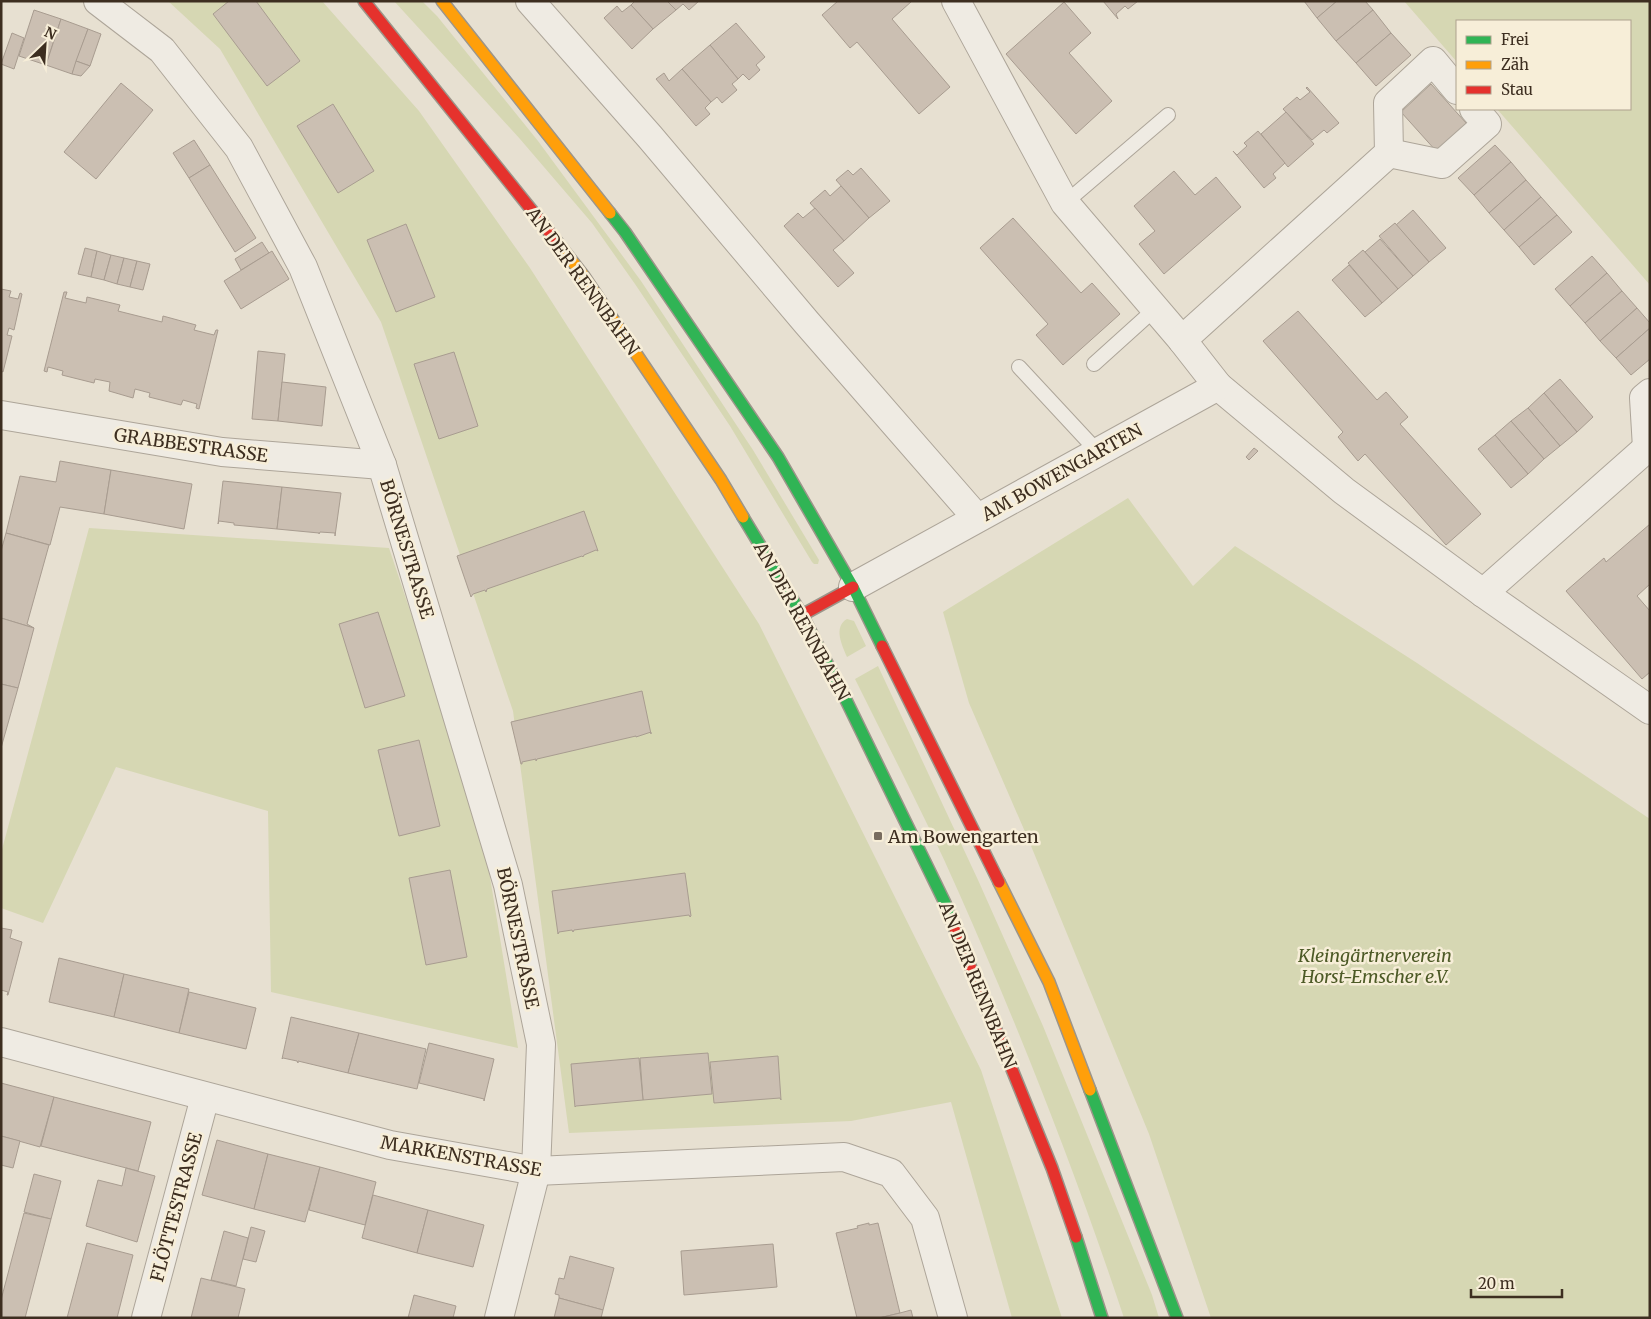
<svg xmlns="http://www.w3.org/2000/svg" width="1651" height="1319" font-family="Merriweather,serif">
  <rect width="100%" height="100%" fill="#e7e0d1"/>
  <!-- green -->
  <g fill="#d6d7b3">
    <path d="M168 1H322L419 111 530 268 759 624 981 1070 1062 1318H1012L951 1102 851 1121 569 1133 513 711 381 322 220 49Z"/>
    <path d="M394 1H422L437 16 538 141 641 281 753 450 819 560 818 564H814L812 562 730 426 635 284 592 223 520 139Z"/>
    <path d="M1404 1H1650V285L1497 109H1630V21H1457V62Z"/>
    <path d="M1128 498 1193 586 1235 546 1417 663 1650 819V1318H1211L1149 1134 1029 841 969 703 943 612Z"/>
    <path d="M89 528 389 548 442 706 488 865 518 1048 271 992 268 811 116 767 43 923 1 908V853Z"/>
    <path d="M847 619 854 621 866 646 847 657C842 645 833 627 847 619Z"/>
    <path d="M878 666 978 880 1043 1026 1152 1295 1159 1318H1124C1076 1173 1020 1031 959 893 927 820 890 750 855 679Z"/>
  </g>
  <!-- building -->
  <g fill="#cbbfb2" stroke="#a89c90">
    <path d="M229 1H256L300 61 267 86 213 14Z"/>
    <path d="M635 1H667L676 10 653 29 631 5Z"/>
    <path d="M667 1H699L689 10 683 4 676 10Z"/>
    <path d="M838 1H912L892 19 950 87 919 114 857 42 850 48 822 15Z"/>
    <path d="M1103 1H1138L1128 9 1125 6 1116 14 1118 19Z"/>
    <path d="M1304 1H1337L1317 18Z"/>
    <path d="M1337 1H1365L1373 10 1336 41 1317 18Z"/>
    <path d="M1064 2 1091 33 1069 53 1112 101 1076 134 1006 54Z"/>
    <path d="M631 5 653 29 632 49 604 18 617 6 622 12Z"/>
    <path d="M34 10 61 19 46 65 19 56Z"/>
    <path d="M1373 10 1391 33 1356 63 1336 41Z"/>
    <path d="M61 19 88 29 72 74 46 65Z"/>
    <path d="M736 23 765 57 756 65 760 70 749 80 743 74 738 79 710 45Z"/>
    <path d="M88 29 101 34 90 66 76 61Z"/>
    <path d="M12 33 24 38 14 69 1 64Z"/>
    <path d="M1391 33 1411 55 1376 86 1356 63Z"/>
    <path d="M710 45 738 79 732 84 737 90 722 103 717 97 711 102 682 69Z"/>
    <path d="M76 61 90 66 81 76 72 74Z"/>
    <path d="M682 69 711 102 705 108 710 114 696 126 656 79 664 73 669 81Z"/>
    <path d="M121 83 153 110 96 179 64 152Z"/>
    <path d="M1431 84 1467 124 1437 152 1401 112Z"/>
    <path d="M1307 87 1339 123 1327 133 1324 130 1312 140 1283 109 1297 97 1300 100 1310 92 1306 88Z"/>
    <path d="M333 104 374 171 338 193 297 126Z"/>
    <path d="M1286 112 1314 144 1288 167 1261 134Z"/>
    <path d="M1258 131 1285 163 1273 174 1276 178 1264 188 1233 151 1237 155 1247 146 1244 143Z"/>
    <path d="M194 140 210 165 189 178 173 153Z"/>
    <path d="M1495 145 1511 162 1474 195 1458 178Z"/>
    <path d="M1511 162 1526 180 1489 213 1474 195Z"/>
    <path d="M210 165 256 238 235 252 189 178Z"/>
    <path d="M861 168 890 201 869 218 836 180 848 170 853 175Z"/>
    <path d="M1174 171 1195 195 1216 177 1241 207 1164 274 1139 244 1155 231 1134 206Z"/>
    <path d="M1526 180 1541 197 1504 230 1489 213Z"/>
    <path d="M841 186 869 218 844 241 810 203 825 190 830 196Z"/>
    <path d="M1541 197 1557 215 1519 247 1504 230Z"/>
    <path d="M815 208 844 241 833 250 854 273 838 287 784 226 798 213 803 218Z"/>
    <path d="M1413 210 1446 248 1429 262 1396 225Z"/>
    <path d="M1557 215 1572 232 1534 265 1519 247Z"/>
    <path d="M1013 218 1081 293 1092 283 1120 314 1063 365 1036 335 1048 324 980 248Z"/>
    <path d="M1395 223 1429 262 1413 276 1379 236Z"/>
    <path d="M406 224 435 297 396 312 367 240Z"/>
    <path d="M1380 239 1413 276 1398 289 1365 252Z"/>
    <path d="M262 242 269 253 241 270 235 259Z"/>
    <path d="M85 248 97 251 91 277 78 274Z"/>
    <path d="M1363 250 1398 289 1382 303 1348 263Z"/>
    <path d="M97 251 111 255 104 280 91 277Z"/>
    <path d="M272 251 289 279 241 309 224 281Z"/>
    <path d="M111 255 124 258 117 284 104 280Z"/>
    <path d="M1592 256 1607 273 1570 306 1555 289Z"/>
    <path d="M124 258 137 261 130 287 117 284Z"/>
    <path d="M137 261 150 264 143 290 130 287Z"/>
    <path d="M1349 265 1382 303 1365 317 1332 280Z"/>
    <path d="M1607 273 1622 291 1585 323 1570 306Z"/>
    <path d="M1 289 11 291 9 297 18 299 20 293 22 294 14 330 9 328 7 335 12 336 3 372 1 371Z"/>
    <path d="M1622 291 1637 308 1600 341 1585 323Z"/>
    <path d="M64 292H67L65 298 86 303 87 297 120 305 118 311 162 322 163 316 196 325 194 330 214 335 216 330H218L199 409 196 408 197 404 183 400 181 405 149 397 150 393 135 389 133 398 109 391 110 382 95 379 94 383 62 375 63 371 48 367 47 372 44 371Z"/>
    <path d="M1637 308 1650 323V328L1616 358 1600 341Z"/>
    <path d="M1298 311 1377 400 1386 392 1408 417 1400 424 1481 514 1446 545 1365 454 1358 461 1338 437 1343 432 1263 341Z"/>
    <path d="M1650 328V359L1631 375 1616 358Z"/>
    <path d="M258 351 285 354 278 421 252 419Z"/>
    <path d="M454 352 478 426 439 439 414 364Z"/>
    <path d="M1560 379 1593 417 1577 432 1544 393Z"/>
    <path d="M282 382 326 387 322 426 278 421Z"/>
    <path d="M1544 393 1577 432 1560 446 1528 408Z"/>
    <path d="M1528 408 1560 446 1544 459 1511 421Z"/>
    <path d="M1511 421 1544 459 1528 474 1495 435Z"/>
    <path d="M1495 435 1528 474 1511 488 1478 449Z"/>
    <path d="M1254 448 1258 451 1249 460 1246 457Z"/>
    <path d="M60 461 111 470 104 514 60 507 50 545 6 533 20 476 56 482Z"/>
    <path d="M111 470 192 484 184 529 104 514Z"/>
    <path d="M223 481 282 487 277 529 234 525V523L219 521 218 524Z"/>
    <path d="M282 487 341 493 335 536V533L320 532 319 534V533L277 529Z"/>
    <path d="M584 511 598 551 596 550 584 555 583 557 582 556 487 589 486 592 485 590 473 594 471 597 457 556Z"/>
    <path d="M1650 524V584L1637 596 1650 611V672L1642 679 1566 591 1604 558 1606 562Z"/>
    <path d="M6 533 49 545 27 624 34 628 1 618V551Z"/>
    <path d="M378 612 405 696 365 708 339 624Z"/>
    <path d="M1 618 34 628 18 688 1 684Z"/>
    <path d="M1 684 18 688 1 748Z"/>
    <path d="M642 691 651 734V732L636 737V736L537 759 536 761V759L522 762V764H521L511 722Z"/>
    <path d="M419 740 440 826 399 836 378 750Z"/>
    <path d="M450 870 467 957 426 965 409 878Z"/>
    <path d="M685 873 691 916 690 917 689 915 574 930 573 932 572 930 559 932 558 934 552 891Z"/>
    <path d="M1 928 12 930 10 938 22 942 8 995H7L8 992 1 990Z"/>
    <path d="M59 958 124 974 114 1017 49 1002Z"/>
    <path d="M124 974 189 989 179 1033 114 1017Z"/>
    <path d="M189 992 256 1008 246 1049 179 1033Z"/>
    <path d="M291 1017 359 1033 348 1073 298 1061V1063L297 1061 283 1058 282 1059Z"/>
    <path d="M359 1033 426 1049 417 1089 348 1073Z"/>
    <path d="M429 1043 494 1059 484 1101V1099L419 1083Z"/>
    <path d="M708 1053 712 1094 643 1100 640 1058Z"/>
    <path d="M778 1056 781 1100 780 1098 714 1103 710 1062Z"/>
    <path d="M639 1058 643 1100 576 1106 575 1107 571 1064Z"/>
    <path d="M1 1083 54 1097 40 1147 1 1136Z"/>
    <path d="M54 1097 151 1122 138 1171 41 1146Z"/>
    <path d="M1 1136 20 1141 13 1168 1 1165Z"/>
    <path d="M217 1140 268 1154 254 1209 202 1195Z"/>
    <path d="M268 1154 320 1167 305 1222 254 1209Z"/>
    <path d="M320 1167 376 1182 365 1225 309 1210Z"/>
    <path d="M126 1168 155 1176 137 1242 86 1226 98 1180 122 1186Z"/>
    <path d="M34 1174 61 1181 51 1219 24 1212Z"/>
    <path d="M373 1195 428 1210 417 1253 362 1238Z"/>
    <path d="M428 1210 484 1225 473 1267 417 1253Z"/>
    <path d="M24 1213 51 1219 25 1318H1V1300Z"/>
    <path d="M869 1223V1225L878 1223 900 1313 879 1318H857L836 1233 858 1228 857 1226Z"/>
    <path d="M251 1227 265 1231 256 1262 243 1259Z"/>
    <path d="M224 1231 248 1238 236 1286 211 1280Z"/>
    <path d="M87 1243 133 1255 117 1318H67Z"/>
    <path d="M773 1244 777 1287 684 1295 681 1251Z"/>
    <path d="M570 1256 614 1268 603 1310 559 1298V1295L555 1294 559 1278 564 1279Z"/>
    <path d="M201 1278 245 1289 238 1318H191Z"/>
    <path d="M414 1295 456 1306 453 1318H408Z"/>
    <path d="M559 1298 603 1310 601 1318H554Z"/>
    <path d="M911 1310 913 1318H879L900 1313Z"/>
  </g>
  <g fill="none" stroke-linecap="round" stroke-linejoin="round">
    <defs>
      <g id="lane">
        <path d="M1065 203 1168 115"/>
        <path d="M1094 364 1155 309"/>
        <path d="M1019 367 1098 452"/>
      </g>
      <g id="street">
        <path d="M98 1 162 50 239 148 303 267 382 465 508 885 541 1044 536 1171 499 1318"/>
        <path d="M530 1 650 137 807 323 977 518"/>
        <path d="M956 1 1065 203 1182 340 1218 386 1344 491 1483 593 1650 710"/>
        <path d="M1389 153 1442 164 1487 124 1474 109"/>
        <path d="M1182 340 1389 153 1388 103 1433 61 1457 90"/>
        <path d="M1 415 222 452 382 465"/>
        <path d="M1647 448 1644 398 1650 393"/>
        <path d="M853 587 1218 386"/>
        <path d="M1483 593 1647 448"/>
        <path d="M1 1042 390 1145 536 1171 844 1157 891 1173 925 1218 953 1318"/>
        <path d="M146 1318 205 1097"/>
      </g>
      <g id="fast">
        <path d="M610 213 625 232 778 457 853 587 882 646"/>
        <path d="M743 517 802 615 846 700 945 903 955 929"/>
        <path d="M1090 1090 1177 1318"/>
        <path d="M1076 1237 1102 1318"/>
      </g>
      <g id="slow">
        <path d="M442 1 610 213"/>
        <path d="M558 243 583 275 721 480 743 517"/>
        <path d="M999 882 1049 982 1090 1090"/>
      </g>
      <g id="jam">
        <path d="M364 1 558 243"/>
        <path d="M802 615 853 587"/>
        <path d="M882 646 999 882"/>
        <path d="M955 929 1052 1168 1076 1237"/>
      </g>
    </defs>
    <!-- lane casing -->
    <use href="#lane" stroke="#ada599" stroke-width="16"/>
    <!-- street casing -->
    <use href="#street" stroke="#ada599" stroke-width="30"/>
    <!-- fast casing -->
    <use href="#fast" stroke="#9c958a" stroke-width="14"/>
    <!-- slow casing -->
    <use href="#slow" stroke="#9c958a" stroke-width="14"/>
    <!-- jam casing -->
    <use href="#jam" stroke="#9c958a" stroke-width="14"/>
    <!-- lane -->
    <use href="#lane" stroke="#efebe3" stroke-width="14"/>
    <!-- street -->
    <use href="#street" stroke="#efebe3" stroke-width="28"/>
    <!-- fast -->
    <use href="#fast" stroke="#30b455" stroke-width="11"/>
    <!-- slow -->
    <use href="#slow" stroke="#ff9f0a" stroke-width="11"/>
    <!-- jam -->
    <use href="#jam" stroke="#e5322d" stroke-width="11"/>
  </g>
  <!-- markers -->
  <rect fill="#786c5e" stroke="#f7eed8" stroke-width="2" x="873" y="831" width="10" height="10" rx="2.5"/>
  <g text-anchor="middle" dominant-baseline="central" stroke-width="5" stroke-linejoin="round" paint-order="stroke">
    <!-- street labels -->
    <g font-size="18" fill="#3d2e20" stroke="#f7eed8">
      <text transform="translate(583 281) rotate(54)">AN DER RENNBAHN</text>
      <text transform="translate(191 445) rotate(8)">GRABBESTRASSE</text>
      <text transform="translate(1062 472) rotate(-29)">AM BOWENGARTEN</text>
      <text transform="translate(407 549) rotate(73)">BÖRNESTRASSE</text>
      <text transform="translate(802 621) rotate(61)">AN DER RENNBAHN</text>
      <text transform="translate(518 938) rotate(78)">BÖRNESTRASSE</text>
      <text transform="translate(978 985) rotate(68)">AN DER RENNBAHN</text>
      <text transform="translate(461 1156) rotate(10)">MARKENSTRASSE</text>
      <text transform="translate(176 1207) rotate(-75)">FLÖTTESTRASSE</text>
    </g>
    <!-- poi labels -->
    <g font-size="18" fill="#3d2e20" stroke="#f7eed8" text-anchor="start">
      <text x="888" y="836">Am Bowengarten</text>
    </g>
    <!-- park labels -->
    <g font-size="18" font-style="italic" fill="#4d5a26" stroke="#f7eed8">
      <text x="1375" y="955">Kleingärtnerverein<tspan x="1375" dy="21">Horst-Emscher e.V.</tspan></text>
    </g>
  </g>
  <!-- border -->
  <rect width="1651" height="1319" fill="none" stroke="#3d2e20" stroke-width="5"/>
  <!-- legend -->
  <rect x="1456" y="20" width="175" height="90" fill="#f7eed8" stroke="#ada18e"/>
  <rect x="1466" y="36" width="25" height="8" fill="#30b455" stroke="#ada18e"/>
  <text x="1501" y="45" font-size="15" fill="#3d2e20">Frei</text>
  <rect x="1466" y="61" width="25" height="8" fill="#ff9f0a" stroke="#ada18e"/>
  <text x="1501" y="70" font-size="15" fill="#3d2e20">Zäh</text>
  <rect x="1466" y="86" width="25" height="8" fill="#e5322d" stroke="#ada18e"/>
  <text x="1501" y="95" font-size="15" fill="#3d2e20">Stau</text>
  <!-- north arrow -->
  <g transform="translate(45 45) rotate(25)" stroke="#f7eed8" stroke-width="4" paint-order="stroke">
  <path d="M0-4L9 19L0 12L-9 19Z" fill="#3d2e20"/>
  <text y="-8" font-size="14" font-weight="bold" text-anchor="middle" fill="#3d2e20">N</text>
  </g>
  <!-- scale -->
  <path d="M1471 1289v8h91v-8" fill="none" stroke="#3d2e20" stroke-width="2.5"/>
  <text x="1478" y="1289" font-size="15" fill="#3d2e20" stroke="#f7eed8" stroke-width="4" paint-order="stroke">20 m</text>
</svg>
